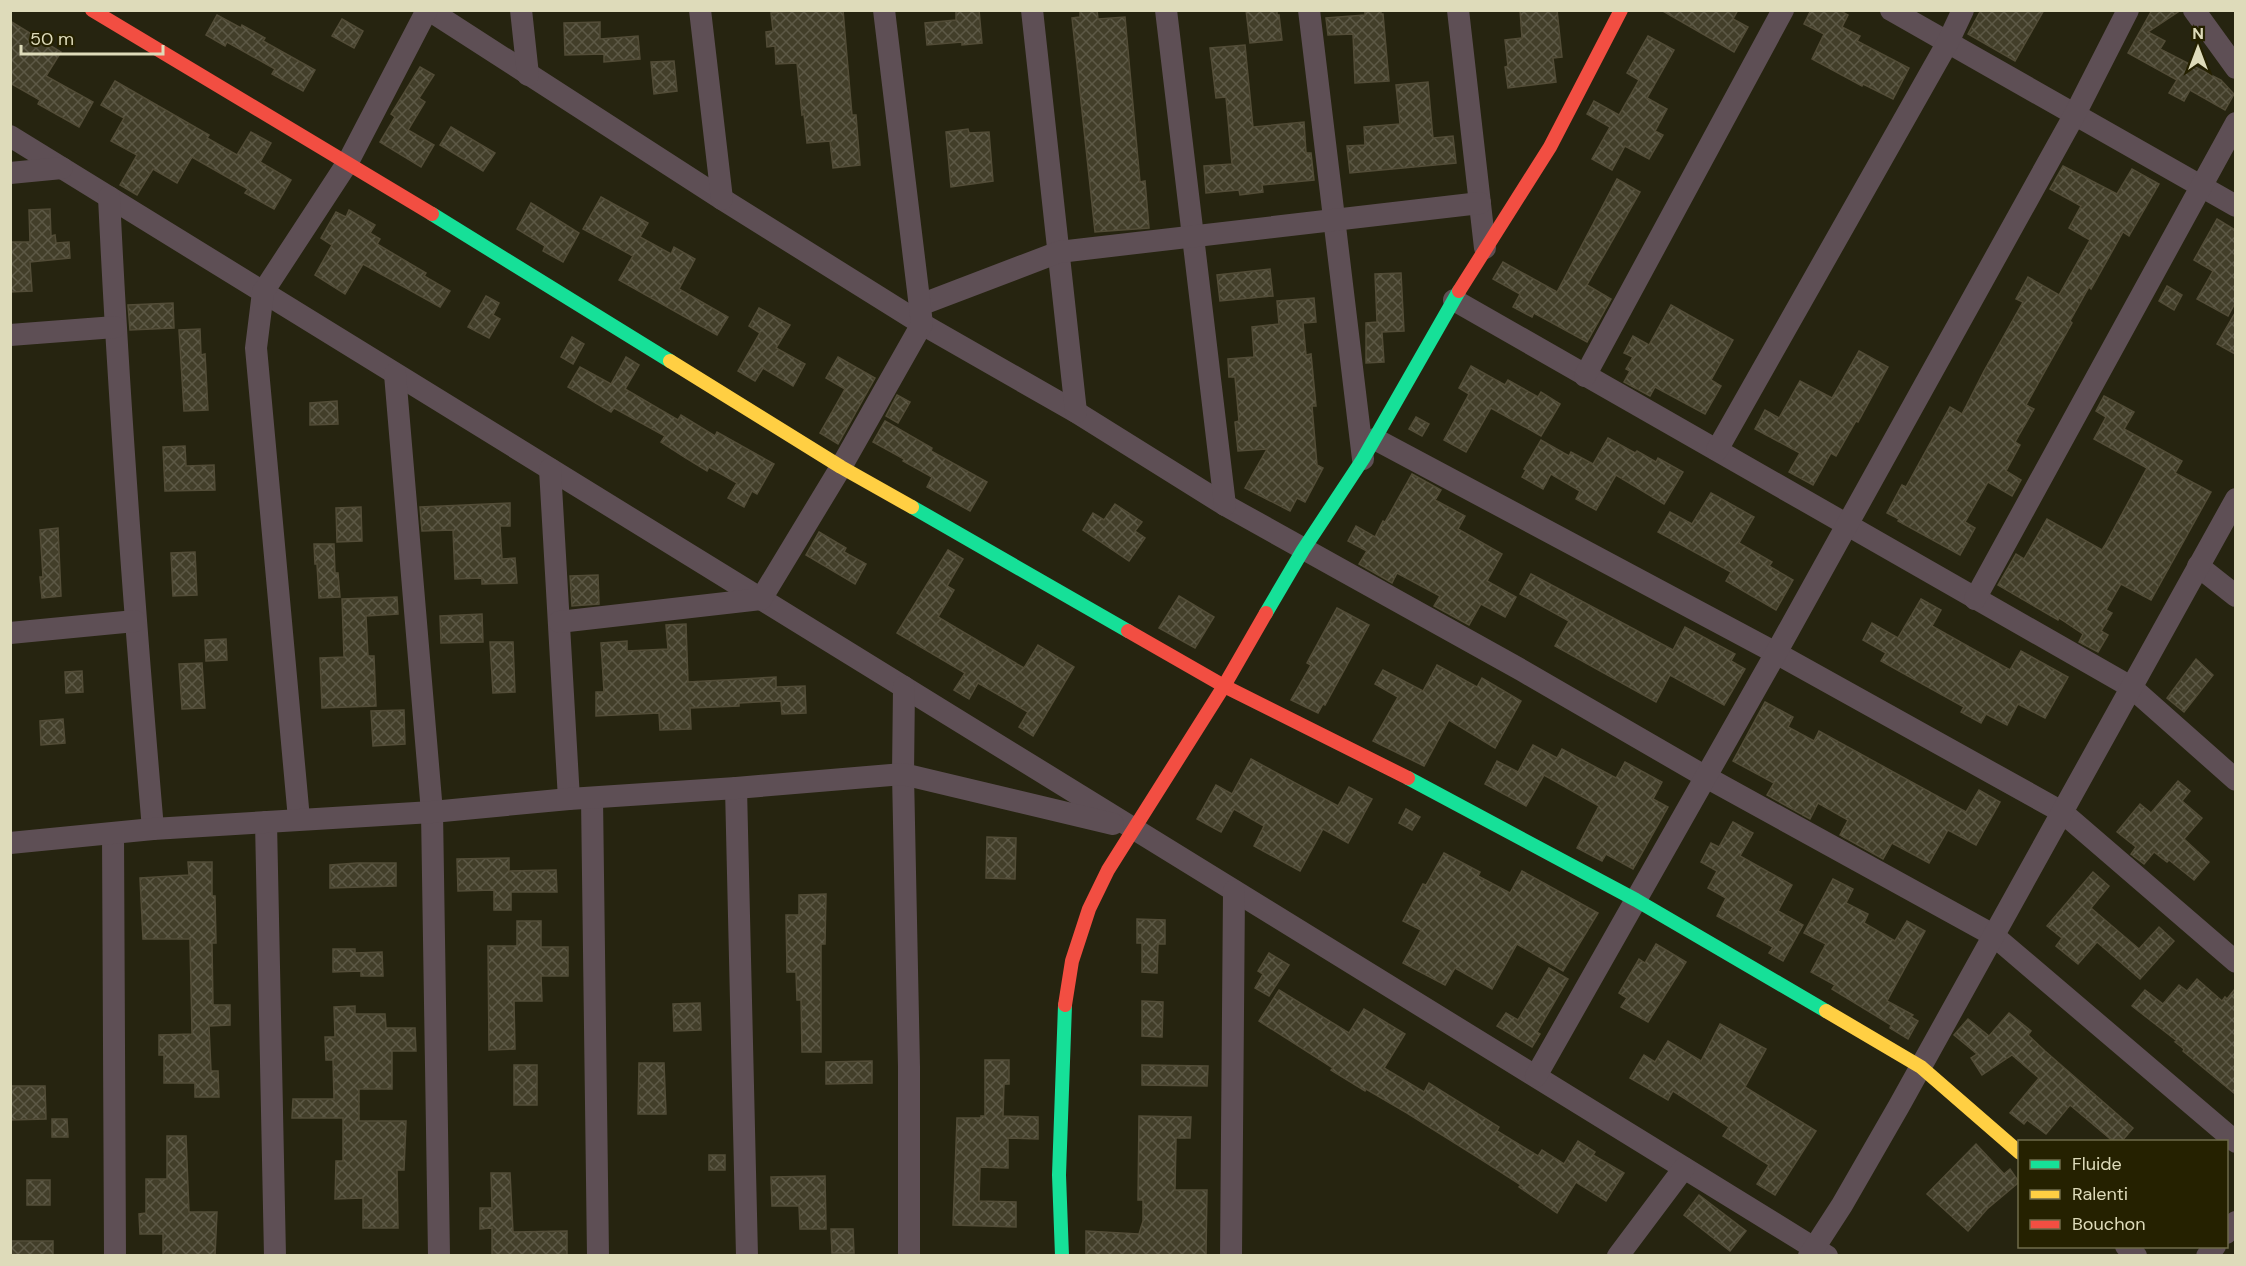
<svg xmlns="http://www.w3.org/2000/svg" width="2246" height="1266" font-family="'DM Sans',sans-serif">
  <defs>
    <pattern id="building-cross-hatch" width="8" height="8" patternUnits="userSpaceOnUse" patternTransform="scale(1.5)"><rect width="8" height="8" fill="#423e29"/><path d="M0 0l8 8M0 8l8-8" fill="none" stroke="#5d5946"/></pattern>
  </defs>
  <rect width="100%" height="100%" fill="#262410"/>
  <!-- building -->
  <g fill="url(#building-cross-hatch)" stroke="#524c37" stroke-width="1.5">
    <path d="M798 10H843L852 115H856L860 165 833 168 830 141 807 143 804 114 802 115 797 63 776 64 775 46 767 47 766 32 773 31 771 13Z"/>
    <path d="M956 10H979L982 43 962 45V42L927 45 925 23 956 20Z"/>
    <path d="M1080 10H1097L1098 19 1125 17 1140 182 1145 181 1149 228 1095 232 1072 18 1080 17Z"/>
    <path d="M1246 10H1277V15H1279L1282 40 1250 43Z"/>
    <path d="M1365 10H1381V14H1383L1389 81 1355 83 1353 34 1328 35 1326 18 1365 15Z"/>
    <path d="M1520 10H1557L1562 57 1553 58 1556 82 1508 88 1505 67 1508 66 1505 40 1522 38Z"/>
    <path d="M1661 10H1738L1733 19 1748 27 1734 52Z"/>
    <path d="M1811 10H1839L1848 15 1842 27 1860 36 1857 41 1909 68 1893 99 1863 84 1862 86 1812 59 1824 34 1804 24Z"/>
    <path d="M1981 10H2044L2015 61 1968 34Z"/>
    <path d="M2152 10H2181L2148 32 2165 41 2160 49 2221 80 2234 94 2225 110 2190 90 2184 101 2169 93 2177 80 2128 53Z"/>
    <path d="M217 15 241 28 242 25 265 38 263 41 315 70 303 91 272 74 275 69 227 42 225 46 206 35Z"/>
    <path d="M342 19 363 31 354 48 332 36Z"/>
    <path d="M10 21 61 52 46 76 93 102 79 127 38 104 40 100 10 83Z"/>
    <path d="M600 22V39L638 36 640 59 604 62V54L565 55 564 23Z"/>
    <path d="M1648 36 1674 50 1647 98 1667 109 1655 131 1663 135 1649 159 1625 146 1612 170 1592 159 1610 127 1587 114 1594 101 1619 115 1639 80 1627 73Z"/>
    <path d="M1245 45 1253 127 1304 122 1306 153H1311L1314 180 1262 185 1263 192 1240 195 1239 190 1206 193 1204 166 1232 164 1226 97 1216 98 1210 48Z"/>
    <path d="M674 61 677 91 654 94 651 62Z"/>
    <path d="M420 67 434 75 419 98 425 102 408 130 434 145 421 167 380 142 395 117 391 114Z"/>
    <path d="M115 81 209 135 207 138 237 155 251 132 271 143 260 162 291 180 274 209 245 193 248 189 192 157 177 183 153 169 137 195 120 185 137 155 111 141 124 118 101 105Z"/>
    <path d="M1428 82 1433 138 1453 136 1456 163 1350 173 1347 146 1365 145 1364 127 1400 124 1396 85Z"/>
    <path d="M451 127 495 153 483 171 440 145Z"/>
    <path d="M968 129 969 133 989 132 993 181 951 187 946 132Z"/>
    <path d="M2063 166 2117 194 2132 169 2159 184 2129 236 2123 232 2091 289 2089 287 2070 321 2072 323 2026 405 2034 409 2015 442 2020 445 2006 471 2021 480 2012 496 1988 482 1965 522 1975 528 1960 555 1898 521 1899 519 1887 513 1902 485 1906 487 1950 407 1962 414 1984 371 2023 302 2016 299 2028 277 2059 295 2090 240 2069 228 2081 206 2050 189Z"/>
    <path d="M1617 179 1640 192 1587 285 1611 299 1587 342 1534 313 1532 317 1513 307 1520 294 1493 279 1503 262 1557 292Z"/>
    <path d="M601 197 648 223 640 237 671 254 674 247 695 259 679 289 728 317 717 335 619 280 633 256 583 229Z"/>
    <path d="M531 203 579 233 563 262 543 251 545 246 517 229Z"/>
    <path d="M50 209 51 236 55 235 56 243 69 242 70 258 30 262 32 291 10 292V242H30L29 210Z"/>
    <path d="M349 210 375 225 370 233 380 239 377 244 426 273 424 276 450 291 440 307 363 264 345 294 315 275 332 245 321 238 336 212 346 217Z"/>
    <path d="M2217 219 2235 230V303L2228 316 2197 299 2213 271 2194 260Z"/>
    <path d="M1270 269 1273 296 1220 301 1217 275Z"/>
    <path d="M1401 273 1404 331 1382 332 1384 362 1366 363V323L1377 322 1375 274Z"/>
    <path d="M2167 286 2182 295 2174 310 2159 301Z"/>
    <path d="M486 296 499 303 493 315 500 319 489 338 468 327Z"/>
    <path d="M1314 298 1316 322 1303 323 1306 355 1311 354 1316 406H1312L1317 465 1323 468 1305 502 1297 498 1290 511 1245 488 1267 449 1238 451 1235 422 1239 421 1235 377H1229L1228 359 1254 357 1252 327 1279 324 1277 301Z"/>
    <path d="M173 303 174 328 130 330 128 305Z"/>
    <path d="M1671 305 1733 340 1711 380 1721 386 1705 414 1655 387 1650 396 1624 382 1630 371 1626 369 1633 357 1624 353 1633 336 1649 345Z"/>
    <path d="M759 308 790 325 776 348 805 364 793 386 763 368 755 381 738 371 760 333 749 326Z"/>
    <path d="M2235 313V354L2217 344Z"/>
    <path d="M200 329 201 355 205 354 208 410 184 411 179 330Z"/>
    <path d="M572 337 584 344 573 364 561 357Z"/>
    <path d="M1859 351 1888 367 1858 422 1856 421 1836 456 1831 453 1813 485 1789 472 1800 453 1755 429 1765 410 1779 418 1800 381 1832 398Z"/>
    <path d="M626 357 639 365 625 389 678 420 681 415 715 436 717 432 774 464 757 494 752 491 744 507 728 498 737 483 709 467 707 471 686 458 661 442 665 436 614 408 611 412 568 387 580 367 611 384Z"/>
    <path d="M838 357 875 378 838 444 820 433 845 389 826 378Z"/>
    <path d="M1471 366 1505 385 1508 380 1538 397 1541 392 1560 404 1541 436 1491 408 1466 452 1444 440 1469 394 1459 388Z"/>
    <path d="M897 395 910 402 898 423 886 416Z"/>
    <path d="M2104 396 2134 412 2124 429 2182 461 2175 473 2211 492 2151 600 2121 584 2106 610 2112 613 2101 631 2108 635 2098 652 2079 642 2083 634 2059 618 2058 620 1998 585 2016 554 2024 559 2047 519 2102 550 2105 545 2147 468 2094 439 2106 417 2096 411Z"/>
    <path d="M337 401 338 424 310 425V403Z"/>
    <path d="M1416 417 1429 424 1422 436 1409 429Z"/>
    <path d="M885 421 932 448 931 451 987 482 970 511 927 487 932 477 903 461 904 459 873 442Z"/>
    <path d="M1608 438 1635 453 1637 451 1656 462 1658 458 1683 472 1664 504 1616 475 1596 510 1576 499 1580 491 1551 474 1543 489 1522 477 1526 470 1524 469 1541 440 1569 456 1571 452 1593 464Z"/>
    <path d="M185 446 186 466 214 465 215 490 165 491 163 447Z"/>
    <path d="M1412 474 1441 490 1435 500 1465 516 1458 529 1502 554 1487 581 1516 597 1505 617 1481 604 1469 625 1434 606 1440 596 1397 573 1392 583 1359 564 1367 551 1348 541 1356 526 1375 537 1383 521 1385 522Z"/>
    <path d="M1711 493 1754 517 1739 543 1772 562 1769 566 1793 580 1776 610 1726 581 1731 572 1658 532 1670 512 1692 524Z"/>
    <path d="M510 503V526H500L502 559 515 558 517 583 482 584V578L455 579 453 530 422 531 420 507Z"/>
    <path d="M1115 504 1142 522 1135 531 1145 538 1129 561 1083 530 1093 513 1104 520Z"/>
    <path d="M361 507 362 541 337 542 336 508Z"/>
    <path d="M58 528 61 596 42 598 40 577H43L40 530Z"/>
    <path d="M819 532 846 548 844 552 866 564 855 584 806 555Z"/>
    <path d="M314 544H334L335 573H338L340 597 319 598 317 564H315Z"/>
    <path d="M948 550 963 559 947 586 954 590 938 617 1024 668 1038 645 1074 667 1033 736 1019 727 1028 712 978 683 969 699 954 690 965 673 897 633Z"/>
    <path d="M195 552 197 595 173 596 171 553Z"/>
    <path d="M1531 574 1673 650 1685 627 1735 654 1731 661 1745 669 1724 705 1670 675 1656 702 1555 646 1569 621 1520 594Z"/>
    <path d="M598 575 599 604 572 606 570 576Z"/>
    <path d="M1179 596 1214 617 1195 648 1159 628Z"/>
    <path d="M397 597 398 614 366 616 368 656H374L376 706 322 708 320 658 344 657 342 599Z"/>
    <path d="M1921 599 1941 610 1932 626 2010 670 2021 651 2068 677 2045 718 2018 704 2007 725 1986 714 1981 723 1961 712 1964 707 1881 661 1886 653 1863 640 1872 623 1898 638Z"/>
    <path d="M1337 608 1369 625 1325 705 1323 704 1318 713 1291 700 1311 665 1307 663Z"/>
    <path d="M482 614 483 642 441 643 440 616Z"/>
    <path d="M686 624 688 682 776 677V687L805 686 806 713 782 714 781 701 739 703V706L690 708 691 729 660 730 659 713 596 716V692H604L601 643 627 641V651L668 649 666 625Z"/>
    <path d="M226 639 227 660 206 661 205 640Z"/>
    <path d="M490 642H513L515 692 493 693Z"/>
    <path d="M2196 659 2213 675 2184 712 2167 698Z"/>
    <path d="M202 663 205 708 182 709 179 664Z"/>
    <path d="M1437 665 1477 687 1482 678 1521 701 1495 748 1449 720 1424 766 1373 741 1398 697 1375 684 1383 670 1423 691Z"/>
    <path d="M82 671 83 692 66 693 65 672Z"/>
    <path d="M1765 702 1793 717 1788 727 1814 741 1819 731 1966 812 1979 790 2000 802 1976 845 1948 830 1929 863 1892 843 1883 859 1840 835 1848 820 1818 803 1810 819 1767 795 1774 783 1733 761Z"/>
    <path d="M404 710 405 744 373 746 371 711Z"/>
    <path d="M63 719 65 743 41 745 40 721Z"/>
    <path d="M1533 745 1557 758 1562 749 1616 778 1625 762 1662 782 1653 799 1668 807 1633 869 1606 854 1602 861 1577 848 1599 806 1544 775 1526 806 1485 784 1497 761 1518 772Z"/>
    <path d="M1251 759 1338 806 1349 787 1372 799 1348 843 1323 829 1300 871 1254 846 1264 826 1234 809 1221 832 1197 819 1216 785 1232 794Z"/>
    <path d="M2178 781 2190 791 2182 801 2202 818 2184 839 2209 862 2194 880 2169 860 2167 862 2154 852 2144 864 2131 854 2136 847 2117 832 2140 804 2151 813Z"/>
    <path d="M1406 809 1420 817 1412 830 1399 823Z"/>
    <path d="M1733 822 1753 833 1740 856 1792 885 1778 911 1803 925 1783 961 1769 953 1773 947 1717 916 1726 898 1708 888 1717 871 1701 862 1711 843 1719 847Z"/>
    <path d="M987 837 1016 838 1015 879 986 878Z"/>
    <path d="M1444 853 1480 872 1478 876 1510 893 1522 871 1598 913 1563 971 1517 944 1492 989 1455 968 1445 985 1403 963 1421 930 1403 921 1423 884 1426 885Z"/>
    <path d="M509 858V871L556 870 557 892H511V910H494V890L458 891 457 859Z"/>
    <path d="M188 862H212V896H215L216 943H212L213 1005H230V1025L209 1026 211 1071H218L219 1097H195V1083H164V1055H159V1035L192 1034 190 939H143L140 878 189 875Z"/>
    <path d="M357 863H396V886L330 888V865Z"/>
    <path d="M2093 872 2109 886 2091 908 2139 949 2159 927 2174 941 2140 979 2097 942 2078 964 2056 946 2062 938 2047 926Z"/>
    <path d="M1833 879 1853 889 1846 903 1868 914 1864 923 1895 941 1907 921 1925 931 1887 1001 1913 1015 1911 1017 1918 1021 1908 1039 1890 1028 1891 1025 1832 989 1835 985 1811 972 1826 944 1804 933Z"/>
    <path d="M826 894 825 944H821V1052H802L801 1000H797L796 972H787L786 915H799V895Z"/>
    <path d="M1137 919 1165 920V944H1158L1157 973 1142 972V943H1137Z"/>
    <path d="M517 921H541V947H568V976H541L542 1001H514L515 1049 489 1050 488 946H517Z"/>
    <path d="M1656 944 1686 962 1648 1022 1621 1007 1627 998 1619 993 1639 959 1645 963Z"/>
    <path d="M333 949H355V953L382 952 383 976H361V971L333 972Z"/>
    <path d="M1269 953 1289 965 1269 996 1255 988 1263 974 1258 971Z"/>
    <path d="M1549 968 1568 979 1537 1032 1540 1034 1532 1047 1497 1026 1506 1013 1518 1020Z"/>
    <path d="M2197 979 2222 1001 2225 997 2227 999 2235 989V1094L2183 1051 2184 1049 2175 1042 2177 1041 2132 1006 2145 990 2163 1004 2179 985 2187 991Z"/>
    <path d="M1279 990 1349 1033 1364 1009 1405 1034 1384 1068 1424 1092 1429 1083 1499 1127 1497 1131 1538 1156 1542 1150 1564 1164 1578 1141 1595 1152 1593 1155 1624 1173 1606 1201 1576 1182 1557 1213 1519 1187 1521 1185 1482 1160 1407 1113 1366 1089 1365 1091 1331 1070 1333 1068 1259 1021Z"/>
    <path d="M1142 1001 1163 1002 1162 1037 1142 1036Z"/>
    <path d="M700 1003 701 1030 674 1031 673 1004Z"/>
    <path d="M355 1006V1014H385L386 1028H415L416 1051H392V1089H359V1121H406L404 1170H397L398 1228H363V1198L335 1199 336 1161H343V1118H292L293 1099H334L333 1060H326L325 1037H335L334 1007Z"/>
    <path d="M2009 1013 2031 1031 2028 1035 2045 1051 2133 1128 2121 1142H2114L2070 1105 2046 1134 2027 1120 2024 1124 2010 1113 2039 1078 2012 1055 1982 1075 1971 1058 1977 1054 1954 1035 1968 1019 1989 1036Z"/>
    <path d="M1720 1024 1766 1049 1745 1087 1816 1131 1775 1195 1757 1184 1769 1165 1723 1136 1729 1127 1673 1091 1668 1100 1630 1078 1644 1055 1655 1062 1668 1041 1701 1061Z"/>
    <path d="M985 1060H1009V1084H1004L1003 1116 1038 1117V1139L1008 1138V1168L980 1167 979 1201 1016 1202V1227L953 1225 957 1118H981V1116H985Z"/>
    <path d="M872 1061V1083L826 1084V1062Z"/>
    <path d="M639 1063H664L666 1114H638Z"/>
    <rect x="514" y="1065" width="23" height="40"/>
    <path d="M1142 1065 1208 1066 1207 1086 1142 1085Z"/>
    <path d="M10 1086H45L46 1119 10 1120Z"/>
    <path d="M1139 1116 1191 1117 1190 1138H1176L1175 1190H1207L1206 1256H1086V1231L1139 1234 1143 1221V1200H1138Z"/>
    <path d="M52 1119H67L68 1137H52Z"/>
    <path d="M167 1136H186L189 1212H217L215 1256H163V1234H140L139 1214 146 1213V1179H167Z"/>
    <path d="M1976 1144 2004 1174 2010 1169 2019 1182 1987 1209 1968 1231 1927 1194Z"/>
    <rect x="709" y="1155" width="16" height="15"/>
    <path d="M491 1173H510L513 1232 567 1231V1255L492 1256V1228L480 1229V1208H492Z"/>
    <path d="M825 1176 826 1229H800L799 1206H772L771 1177Z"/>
    <rect x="27" y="1180" width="23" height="25"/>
    <path d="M1699 1195 1746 1231 1730 1251 1684 1215Z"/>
    <path d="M831 1229H853L854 1253H832Z"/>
    <rect x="10" y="1241" width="43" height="15"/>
  </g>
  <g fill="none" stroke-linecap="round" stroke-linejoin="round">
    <!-- street -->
    <g stroke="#5e4f55" stroke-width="22">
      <path d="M429 10 722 199 922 324 1076 412 1225 505 1523 671 1706 777 1993 935 2236 1142"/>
      <path d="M521 10 528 75"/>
      <path d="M700 10 722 199"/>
      <path d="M1032 10 1076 412"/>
      <path d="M1166 10 1225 505"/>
      <path d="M1309 10 1363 459"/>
      <path d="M1458 10 1485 248"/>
      <path d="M1891 10 2236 206"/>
      <path d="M2194 10 2236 68"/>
      <path d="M10 136 1827 1256"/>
      <path d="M10 173 62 168"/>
      <path d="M109 197C119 408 135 619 153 829"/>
      <path d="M1454 300 2131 687 2236 780"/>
      <path d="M920 305 1059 252 1480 203"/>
      <path d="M10 335 115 327"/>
      <path d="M395 374 432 812 439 1256"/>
      <path d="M1585 376 1783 10"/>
      <path d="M1375 439 1776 653 2062 812 2236 962"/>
      <path d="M1717 450 1948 42 1963 10"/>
      <path d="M550 469 569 799"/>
      <path d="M2198 566 2236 596"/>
      <path d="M1975 599 2236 123"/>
      <path d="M559 622 761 599 841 467 922 324 884 10"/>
      <path d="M10 633 135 621"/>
      <path d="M904 687 903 774 909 1067V1256"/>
      <path d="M736 788 747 1256"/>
      <path d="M592 798 598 1256"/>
      <path d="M299 819 256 348 263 292 348 162 427 10"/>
      <path d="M266 822 275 1256"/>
      <path d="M113 834 115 1256"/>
      <path d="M10 843 153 829 432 812 569 799 736 788 903 774 1113 824"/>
      <path d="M1536 1076 1776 653 2075 114 2128 10"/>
      <path d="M2226 1233 2236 1222"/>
      <path d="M2126 1246 2136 1256"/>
      <path d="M1231 1256 1234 891"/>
      <path d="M1618 1256 1684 1168"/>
      <path d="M1809 1256 1842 1205 1899 1106 2236 499"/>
      <path d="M2207 1256 2215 1246"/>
    </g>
    <!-- fast -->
    <g stroke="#16e098" stroke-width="14">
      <path d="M432 214 670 361"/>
      <path d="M912 507 1128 631"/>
      <path d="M1266 613 1303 550 1363 459 1459 291"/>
      <path d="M1408 778 1636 900 1826 1011"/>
      <path d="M1062 1256 1059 1175 1065 1005"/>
    </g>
    <!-- slow -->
    <g stroke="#ffcf43" stroke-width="14">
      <path d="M670 361 841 467 912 507"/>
      <path d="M1826 1011 1921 1067 2020 1153"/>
    </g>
    <!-- jam -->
    <g stroke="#f24e42" stroke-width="14">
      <path d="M92 10 432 214"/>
      <path d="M1459 291 1550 147 1621 10"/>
      <path d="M1128 631 1224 686 1408 778"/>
      <path d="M1065 1005 1072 961 1089 909 1108 870 1224 686 1266 613"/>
    </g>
  </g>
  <!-- border -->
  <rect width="2246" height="1266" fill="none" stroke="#dedbba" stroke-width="24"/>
  <!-- legend -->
  <rect x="2018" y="1140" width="210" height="108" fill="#252100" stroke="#6f6b4a" stroke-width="1.5"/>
  <rect x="2030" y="1160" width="30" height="9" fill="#16e098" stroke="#6f6b4a" stroke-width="1.5"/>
  <text x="2072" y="1170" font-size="18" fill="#dedbba">Fluide</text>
  <rect x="2030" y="1190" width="30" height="9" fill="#ffcf43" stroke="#6f6b4a" stroke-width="1.5"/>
  <text x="2072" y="1200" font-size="18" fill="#dedbba">Ralenti</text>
  <rect x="2030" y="1220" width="30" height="9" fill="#f24e42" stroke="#6f6b4a" stroke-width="1.5"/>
  <text x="2072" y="1230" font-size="18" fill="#dedbba">Bouchon</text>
  <!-- north arrow -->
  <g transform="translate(2198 48)" stroke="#252100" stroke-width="4.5" paint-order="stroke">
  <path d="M0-4.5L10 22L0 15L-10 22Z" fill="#dedbba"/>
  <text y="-9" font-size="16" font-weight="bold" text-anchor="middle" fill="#dedbba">N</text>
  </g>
  <!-- scale -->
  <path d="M21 45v9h142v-9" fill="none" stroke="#dedbba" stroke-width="3"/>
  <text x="30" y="45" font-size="18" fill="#dedbba" stroke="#252100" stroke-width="4.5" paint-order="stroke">50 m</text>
</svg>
